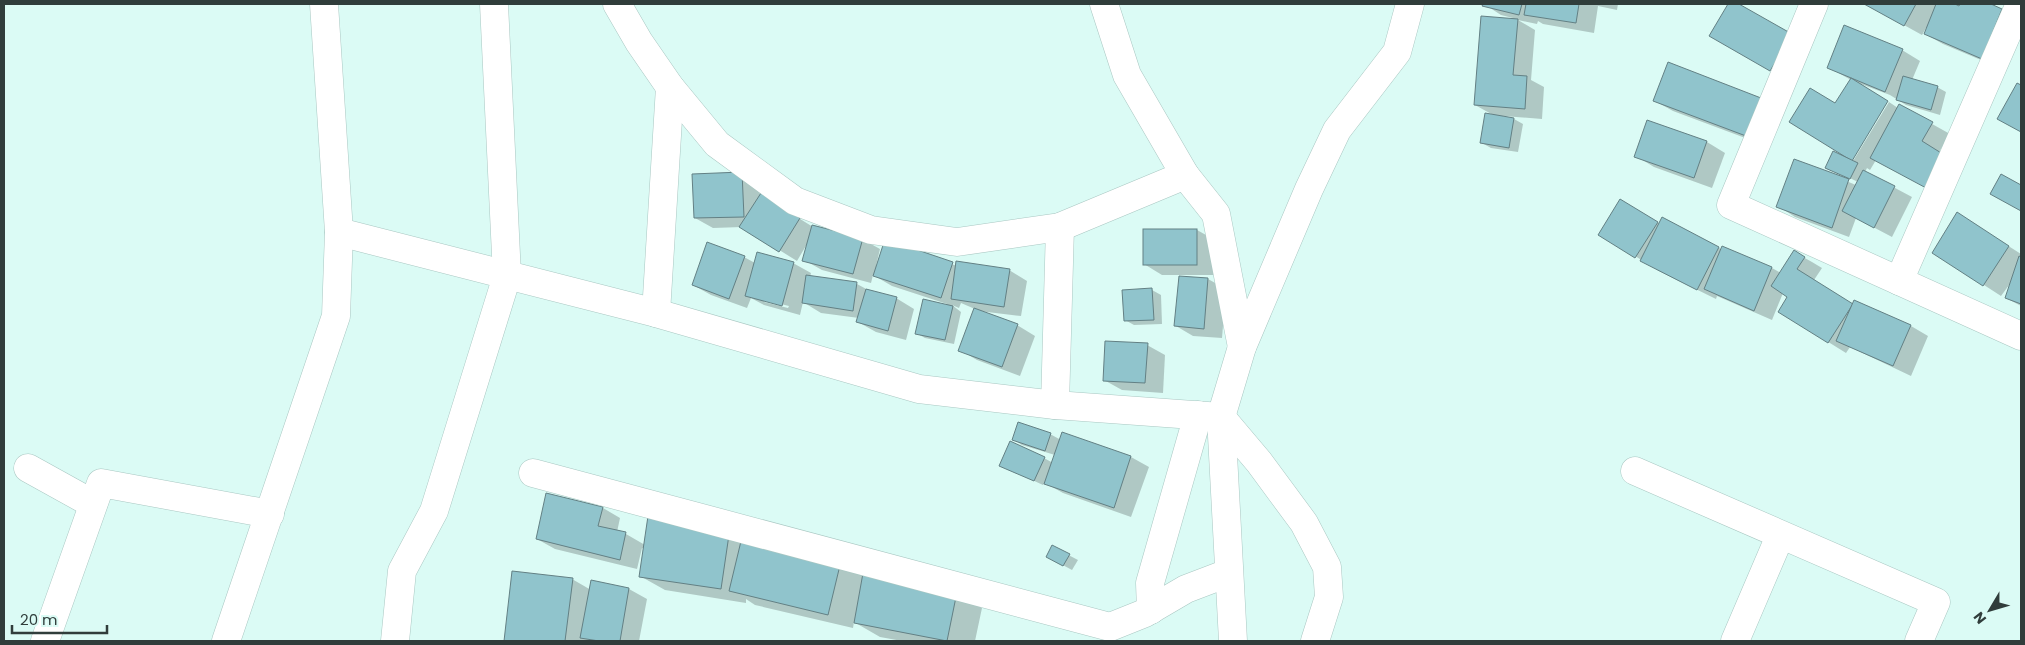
<svg xmlns="http://www.w3.org/2000/svg" width="2025" height="645" font-family="Poppins,sans-serif">
  <rect width="100%" height="100%" fill="#dbfbf5"/>
  <!-- shadow -->
  <g fill="#0003" fill-rule="evenodd">
    <path d="M1484 4H1618L1617 10 1598 6 1594 33 1543 24 1538 21 1537 24 1518 20 1535 30 1531 80 1544 87 1542 119 1503 116V118L1514 119 1523 124 1518 152 1491 148 1482 143 1495 116 1475 105 1513 18 1501 15Z"/>
    <path d="M1866 4H1951L1960 7 1961 4H1987L2019 20 2000 68 1943 44 1925 34 1928 29 1926 28 1922 35Z"/>
    <path d="M1845 27 1902 50 1920 61 1912 80 1937 87 1946 92 1940 115 1906 105 1890 95 1861 84V85L1887 101 1850 161H1853L1889 102 1898 108 1900 106 1950 134 1939 152 1963 167 1946 198 1876 160 1870 170 1867 168 1865 172 1912 197 1892 237 1856 218 1849 237 1795 217 1778 206 1794 160 1856 185 1858 182 1827 167 1834 153 1850 160 1851 159 1791 122 1811 90 1836 104 1851 80 1828 67Z"/>
    <path d="M1669 64 1764 145 1673 111 1655 101Z"/>
    <path d="M1648 122 1707 142 1725 153 1712 188 1654 167 1636 156Z"/>
    <path d="M742 174 759 184 760 194 813 227 862 239 880 249 876 266H878L886 241 957 266 1009 270 1027 281 1021 316 979 311 1017 325 1035 336 1020 376 977 360 960 350 975 309 961 303 959 308 952 305 961 312 954 344 925 338 916 333 947 304 892 286 873 275 871 283 822 270 804 260 807 244 797 261 742 227 713 228 695 218Z"/>
    <path d="M1638 211 1660 224 1662 219 1721 249 1772 268 1781 273 1794 252 1812 262 1822 268 1814 280 1853 305 1855 301 1911 326 1928 336 1911 376 1850 347 1846 353 1780 312 1789 297 1783 293 1772 320 1717 296 1716 299 1659 271 1600 234Z"/>
    <path d="M1958 214 2021 254V306L2006 298 2012 281 2001 296 1933 252Z"/>
    <path d="M1197 230 1215 240V275H1162L1144 264Z"/>
    <path d="M744 257 755 263H793L811 273 810 277 857 284 870 291 896 298 914 309 906 340 876 332 858 322 859 318 821 313 803 302 800 315 764 305 751 298 747 308 711 295 693 285ZM764 300 789 306 788 308 764 302Z"/>
    <path d="M1208 279 1226 289 1222 338 1193 336 1176 326Z"/>
    <path d="M1152 290 1161 295 1162 324 1134 325 1125 320Z"/>
    <path d="M1147 345 1165 355 1163 393 1122 390 1104 380Z"/>
    <path d="M1050 434 1061 440 1063 434 1131 457 1149 467 1131 517 1063 493 1045 483 1043 485 1000 465 1044 458 1053 463 1055 455 1022 445 1014 440Z"/>
    <path d="M603 508 620 518 617 532 626 534 645 545 649 517 957 593 982 608 975 641H902L880 637 854 622 853 628 755 605 746 599V603L665 590 640 576 644 549 642 548 637 569 555 549 537 539Z"/>
    <path d="M1053 547 1078 560 1072 570 1048 557Z"/>
    <path d="M513 572 572 579 591 590 629 589 647 599 639 641H505Z"/>
  </g>
  <!-- building -->
  <g fill="#90c4cc" stroke="#638084">
    <path d="M1483 4H1522L1519 15 1482 6Z"/>
    <path d="M1526 4H1579L1576 23 1524 15Z"/>
    <path d="M1728 4H1739L1792 34 1770 71 1709 36Z"/>
    <path d="M1864 4H1916L1904 26Z"/>
    <path d="M1936 4H1955L1959 6 1960 4H1991L2002 9 1982 59 1924 34Z"/>
    <path d="M1481 16 1518 19 1513 75 1527 76 1525 109 1474 105Z"/>
    <path d="M1844 25 1903 49 1885 92 1827 68Z"/>
    <path d="M1668 62 1761 98 1746 136 1653 101Z"/>
    <path d="M1903 76 1938 86 1931 110 1896 100Z"/>
    <path d="M1851 78 1888 101 1852 161 1789 122 1810 88 1835 103Z"/>
    <path d="M2017 83 2021 85V132L1997 119Z"/>
    <path d="M1899 104 1933 122 1922 141 1946 156 1928 189 1870 158Z"/>
    <path d="M1485 113 1514 118 1509 148 1480 143Z"/>
    <path d="M1647 120 1707 141 1694 178 1634 157Z"/>
    <path d="M1833 151 1858 163 1850 179 1825 168Z"/>
    <path d="M1794 159 1849 179 1832 228 1776 207Z"/>
    <path d="M1863 170 1895 186 1874 228 1842 211Z"/>
    <path d="M742 172 744 217 694 218 692 174Z"/>
    <path d="M2001 174 2021 185V211L1990 194Z"/>
    <path d="M761 193 800 218 779 252 739 227Z"/>
    <path d="M1620 199 1658 222 1635 258 1598 235Z"/>
    <path d="M1957 212 2009 246 1983 286 1932 253Z"/>
    <path d="M1662 217 1719 247 1697 290 1640 261Z"/>
    <path d="M812 225 863 238 853 274 802 261Z"/>
    <rect x="1143" y="229" width="54" height="36"/>
    <path d="M885 239 953 262 941 298 873 276Z"/>
    <path d="M707 242 745 256 729 299 692 285Z"/>
    <path d="M1722 246 1772 267 1754 311 1704 289Z"/>
    <path d="M1794 250 1805 257 1797 269 1853 304 1828 343 1778 312 1787 297 1771 286Z"/>
    <path d="M757 252 794 262 782 306 745 296Z"/>
    <path d="M2019 256 2021 257V304L2005 298Z"/>
    <path d="M956 261 1010 269 1004 307 951 299Z"/>
    <path d="M806 275 857 282 853 311 802 303Z"/>
    <path d="M1179 276 1208 278 1204 329 1174 326Z"/>
    <path d="M1152 288 1154 320 1124 321 1122 290Z"/>
    <path d="M866 289 897 297 888 331 856 322Z"/>
    <path d="M923 299 953 306 945 340 915 334Z"/>
    <path d="M1854 300 1911 325 1893 366 1836 341Z"/>
    <path d="M974 308 1018 324 1002 367 958 351Z"/>
    <path d="M1105 341 1148 343 1145 383 1103 381Z"/>
    <path d="M1018 422 1051 433 1045 451 1012 440Z"/>
    <path d="M1062 432 1131 456 1114 508 1044 484Z"/>
    <path d="M1010 441 1045 457 1034 481 999 466Z"/>
    <path d="M546 493 603 507 598 526 626 532 620 560 536 539Z"/>
    <path d="M648 516 730 528 721 589 639 577Z"/>
    <path d="M742 537 841 561 828 615 729 591Z"/>
    <path d="M1052 545 1070 554 1063 566 1046 557Z"/>
    <path d="M512 571 573 578 565 641H504Z"/>
    <path d="M863 573 957 592 947 641 854 623Z"/>
    <path d="M591 580 629 588 620 641H599L580 638Z"/>
  </g>
  <g fill="none" stroke-linecap="round" stroke-linejoin="round">
    <defs>
      <g id="minor">
        <path d="M617 4 639 42 670 87 717 144 795 201 871 230 957 242 1060 227 1185 175"/>
        <path d="M1104 4 1127 75 1185 175 1216 214 1242 347"/>
        <path d="M1814 4 1731 205 2021 336"/>
        <path d="M339 232 656 313 919 389 1055 405 1221 417 1259 462 1304 523 1327 567 1329 597 1315 641"/>
        <path d="M1899 281 2020 4"/>
        <path d="M656 313 670 87"/>
        <path d="M1055 405 1060 227"/>
        <path d="M28 468 93 504"/>
        <path d="M1635 471 1936 602 1919 641"/>
        <path d="M533 473 1110 627 1145 613 1186 589 1228 573"/>
        <path d="M1151 610 1150 583 1198 415"/>
        <path d="M45 641 101 483 270 514"/>
        <path d="M226 641 336 316 339 232 324 4"/>
        <path d="M395 641 402 571 434 511 507 276 494 4"/>
        <path d="M1233 641 1221 417 1242 347 1309 189 1337 130 1397 52 1410 4"/>
        <path d="M1735 641 1780 536"/>
      </g>
    </defs>
    <!-- minor casing -->
    <use href="#minor" stroke="#a9c7c2" stroke-width="29"/>
    <!-- minor -->
    <use href="#minor" stroke="#fff" stroke-width="28"/>
  </g>
  <!-- border -->
  <rect width="2025" height="645" fill="none" stroke="#303d3b" stroke-width="10"/>
  <!-- north arrow -->
  <g transform="translate(1990 610) rotate(232)" stroke="#dbfbf5" stroke-width="4" paint-order="stroke">
  <path d="M0-4L9 19L0 12L-9 19Z" fill="#303d3b"/>
  <text y="-8" font-size="14" font-weight="bold" text-anchor="middle" fill="#303d3b">N</text>
  </g>
  <!-- scale -->
  <path d="M12 625v8h95v-8" fill="none" stroke="#303d3b" stroke-width="2.5"/>
  <text x="20" y="625" font-size="15" fill="#303d3b" stroke="#dbfbf5" stroke-width="4" paint-order="stroke">20 m</text>
</svg>
